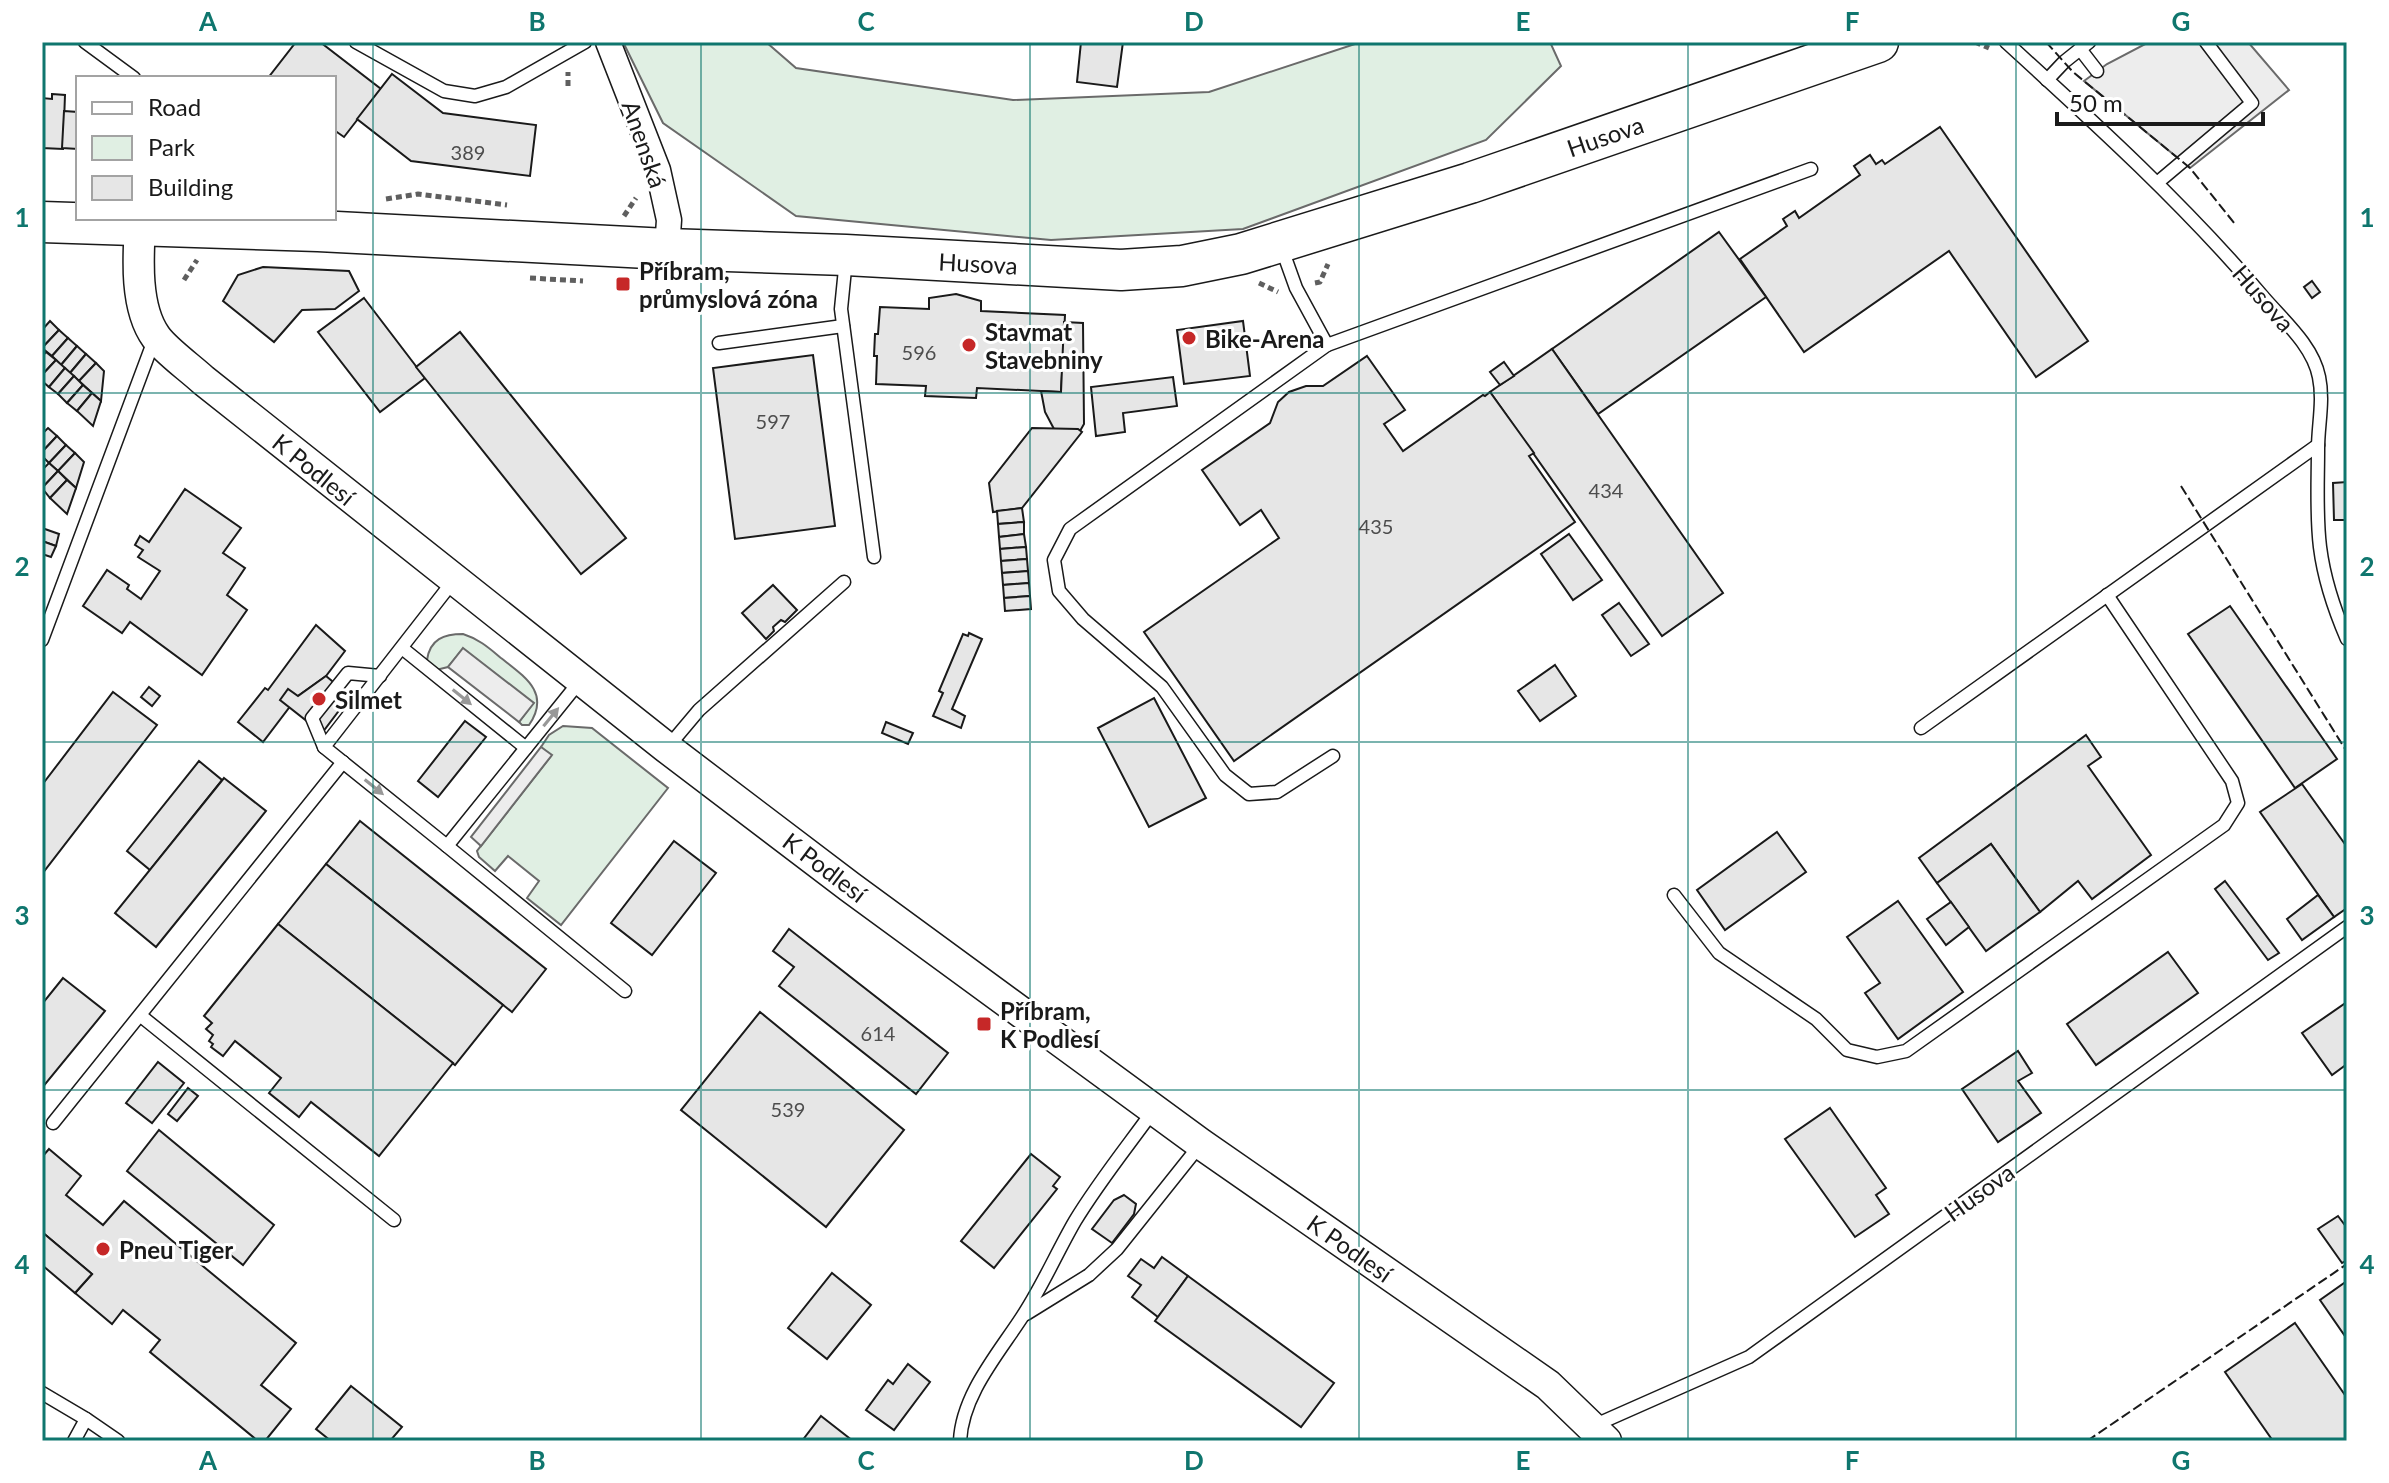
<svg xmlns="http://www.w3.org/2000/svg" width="2389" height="1483" font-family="Lato,sans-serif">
  <rect width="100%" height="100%" fill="#fff"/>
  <!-- green -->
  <g fill="#e0efe3" stroke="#6a6a6a" stroke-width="2">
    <path d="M623 42H766L796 68 1013 100 1209 92 1361 42H1550L1561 66 1486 140 1243 229 1051 240 796 216 663 123Z"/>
    <path d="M463 634C479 639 489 648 501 658 525 677 551 693 529 725H522L519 722 533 703 463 649 448 667 436 670 427 660C430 639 444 634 463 634Z"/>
    <path d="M563 726 592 728 668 788 561 925 527 898 539 881 508 856 495 871 479 857 477 851 551 756 541 747 549 735Z"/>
  </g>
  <!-- parking -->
  <g fill="#ededed" stroke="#6a6a6a" stroke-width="2">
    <path d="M2149 42H2248L2289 90 2190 168 2084 81 2107 64Z"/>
    <path d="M463 648 534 703 519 722 448 667Z"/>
    <path d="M541 747 552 755 481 846 471 837Z"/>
  </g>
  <!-- building -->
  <g fill="#e6e6e6" stroke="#1a1a1a" stroke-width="2">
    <path d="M296 42H320L381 89 344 137 334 130V78H268Z"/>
    <path d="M1081 42H1123L1117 87 1077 82Z"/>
    <path d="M392 74 443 113 536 125 530 176 411 161 357 119Z"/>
    <path d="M52 94 65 95 63 149 42 148V98L52 99Z"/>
    <path d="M64 111 78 112V149L62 148Z"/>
    <path d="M1940 127 2088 341 2036 377 1949 251 1804 352 1740 259 1787 226 1783 219 1795 211 1799 218 1860 175 1854 166 1870 155 1876 164 1882 160 1885 164Z"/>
    <path d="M1719 232 1766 297 1598 414 1552 349Z"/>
    <path d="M263 267 349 271 359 291 335 309 302 310 274 342 223 301 238 275Z"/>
    <path d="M2312 281 2320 292 2312 298 2304 287Z"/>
    <path d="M956 294 981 301V311L1065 315 1061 392 977 388 976 398 925 396 926 386 876 384 877 356H874L875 334H878L880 307 929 309V298Z"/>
    <path d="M364 298 425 378 380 412 318 332Z"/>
    <path d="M50 321 59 330 42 348V330Z"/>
    <path d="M1243 321 1250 376 1184 384 1177 330Z"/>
    <path d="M1064 322 1083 323 1084 424 1080 431 1054 429 1045 412 1041 391 1061 392Z"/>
    <path d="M59 330 68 338 52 356 42 348Z"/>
    <path d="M460 332 626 538 581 574 416 367Z"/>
    <path d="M68 338 77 346 61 365 52 356Z"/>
    <path d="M77 346 86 354 70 373 61 365Z"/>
    <path d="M1552 349 1723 593 1662 636 1490 392Z"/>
    <path d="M46 352 56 360 42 375V357Z"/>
    <path d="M86 354 96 363 79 381 70 373Z"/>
    <path d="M813 355 835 526 735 539 713 368Z"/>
    <path d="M1367 356 1405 410 1384 424 1403 451 1483 395 1485 396 1490 392 1534 453 1529 456 1575 522 1234 761 1144 632 1279 538 1261 510 1240 525 1202 470 1270 423 1278 402 1289 392 1306 386H1323Z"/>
    <path d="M56 360 65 368 49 387 42 381V375Z"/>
    <path d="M1504 362 1514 376 1500 385 1490 372Z"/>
    <path d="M96 363 104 371 101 401 79 381Z"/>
    <path d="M65 368 74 376 58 394 49 387Z"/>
    <path d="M74 376 83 385 67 403 58 394Z"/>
    <path d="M1173 377 1177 406 1123 413 1125 432 1096 436 1091 387Z"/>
    <path d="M83 385 92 393 77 411 67 403Z"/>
    <path d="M92 393 101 401 93 426 77 411Z"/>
    <path d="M48 428 57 436 42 452V434Z"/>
    <path d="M1032 428 1078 429 1082 432 1022 508 993 512 989 483Z"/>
    <path d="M57 436 66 445 49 463 42 456V452Z"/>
    <path d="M66 445 75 453 58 471 49 463Z"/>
    <path d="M75 453 84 462 76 488 58 471Z"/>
    <path d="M49 463 58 471 42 488V470Z"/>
    <path d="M58 471 67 480 50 498 42 488Z"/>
    <path d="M67 480 76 488 67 514 50 498Z"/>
    <path d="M2347 482V520H2334L2333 483Z"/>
    <path d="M185 489 241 528 223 553 245 568 227 595 247 610 202 675 130 622 122 633 83 606 107 570 129 585 127 589 141 599 160 571 138 557 143 550 135 545 140 536 149 542Z"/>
    <path d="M1022 508 1024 522 998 524 997 511Z"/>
    <path d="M1024 522V534L999 537 998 524Z"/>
    <path d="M42 528 59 534 56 546 42 541Z"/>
    <path d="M1024 534 1026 547 1000 549 999 537Z"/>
    <path d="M1569 534 1602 580 1573 600 1541 554Z"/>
    <path d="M42 541 56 546 51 557 42 554Z"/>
    <path d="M1026 547 1027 559 1001 561 1000 549Z"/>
    <path d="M1027 559 1028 571 1002 573 1001 561Z"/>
    <path d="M1028 571 1029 583 1003 585 1002 573Z"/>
    <path d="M1029 583 1030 596 1004 598 1003 585Z"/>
    <path d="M773 585 797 610 785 622 781 620 773 627 774 631 766 639 742 613Z"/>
    <path d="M1030 596 1031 609 1005 611 1004 598Z"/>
    <path d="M1619 603 1649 644 1631 656 1602 615Z"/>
    <path d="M2230 606 2337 759 2295 788 2188 634Z"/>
    <path d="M316 625 345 651 326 676 298 696 263 742 238 722 265 688 268 690Z"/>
    <path d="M969 633 982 639 952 709 965 716 961 728 933 716 943 693 939 691 963 634 968 636Z"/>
    <path d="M1555 665 1576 696 1540 721 1518 691Z"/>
    <path d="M326 676 350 696 322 733 280 700 288 689 298 696Z"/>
    <path d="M149 687 160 696 152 706 141 697Z"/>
    <path d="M113 692 157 725 42 874V785Z"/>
    <path d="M1154 698 1206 798 1149 827 1098 728Z"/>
    <path d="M465 721 486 737 438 797 418 781Z"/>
    <path d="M886 722 913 733 908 744 882 733Z"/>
    <path d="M2086 735 2101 757 2088 766 2151 855 2092 899 2078 881 2040 912 1991 844 1937 883 1919 858Z"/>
    <path d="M199 761 222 780 150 870 127 851Z"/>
    <path d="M224 778 266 811 156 947 115 913Z"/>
    <path d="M2302 784 2347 847V908L2334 917 2260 812Z"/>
    <path d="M360 821 546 969 512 1012 326 864Z"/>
    <path d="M1777 832 1806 872 1725 930 1697 890Z"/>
    <path d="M674 841 716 873 652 955 611 923Z"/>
    <path d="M1991 844 2040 912 1986 951 1937 883Z"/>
    <path d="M326 864 503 1005 455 1065 278 924Z"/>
    <path d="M2225 881 2279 953 2268 960 2215 889Z"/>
    <path d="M2318 895 2334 917 2302 940 2287 919Z"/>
    <path d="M1898 901 1963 992 1898 1039 1865 993 1880 983 1847 937Z"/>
    <path d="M1951 902 1969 927 1946 945 1927 919Z"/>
    <path d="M278 924 453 1063 379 1156 311 1102 299 1117 269 1093 281 1078 235 1041 223 1056 211 1047 213 1044 209 1041 213 1035 206 1029 212 1023 204 1016Z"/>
    <path d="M789 929 948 1053 916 1094 779 986 794 967 773 951Z"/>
    <path d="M2168 952 2198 993 2096 1065 2067 1024Z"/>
    <path d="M63 978 105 1011 42 1088V1004Z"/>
    <path d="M2347 1002V1064L2332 1075 2302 1033Z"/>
    <path d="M760 1012 904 1130 826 1227 681 1110Z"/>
    <path d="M2018 1051 2032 1073 2018 1081 2041 1113 1998 1142 1962 1089Z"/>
    <path d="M158 1062 184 1083 152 1123 126 1103Z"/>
    <path d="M188 1088 198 1096 177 1121 168 1114Z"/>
    <path d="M1830 1108 1886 1188 1876 1195 1889 1214 1855 1237 1785 1139Z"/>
    <path d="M159 1130 274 1225 243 1265 127 1171Z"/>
    <path d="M49 1149 81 1176 66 1195 103 1225 124 1201 296 1343 261 1385 291 1409 265 1441H258L150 1352 160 1340 123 1310 112 1324 75 1293 92 1274 42 1232V1157Z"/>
    <path d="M1031 1154 1060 1177 1053 1186 1057 1189 994 1268 961 1241Z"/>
    <path d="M1124 1195 1136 1204 1134 1214 1112 1243 1092 1229 1114 1200Z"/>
    <path d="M2338 1216 2347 1228V1260L2342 1263 2318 1229Z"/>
    <path d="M42 1232 92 1274 75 1293 42 1265Z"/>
    <path d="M1162 1257 1188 1276 1158 1317 1132 1297 1141 1285 1128 1276 1141 1259 1154 1268Z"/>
    <path d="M832 1273 871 1305 827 1359 788 1328Z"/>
    <path d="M1188 1276 1334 1383 1301 1427 1155 1321Z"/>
    <path d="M2347 1281V1339L2320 1300Z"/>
    <path d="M2295 1323 2347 1398 2345 1441H2273L2225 1372Z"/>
    <path d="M908 1364 930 1382 894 1430 866 1410 888 1380 893 1384Z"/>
    <path d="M351 1386 402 1427 390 1441H331L316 1429Z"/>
    <path d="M821 1416 853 1441H802Z"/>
  </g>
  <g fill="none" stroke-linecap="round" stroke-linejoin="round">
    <defs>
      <g id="service">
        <path d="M85 42 134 78"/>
        <path d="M356 42 444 91 475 96 506 87 585 42"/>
        <path d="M2006 42C2096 124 2185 205 2264 298 2284 321 2313 346 2319 377 2324 401 2318 425 2318 449 2318 481 2316 515 2320 547 2324 579 2334 609 2347 639"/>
        <path d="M2080 49 2097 71"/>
        <path d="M2047 80 2064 62 2089 42"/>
        <path d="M2157 183 2252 103 2206 42"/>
        <path d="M1282 249 1296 288 1327 345 1811 169"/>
        <path d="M846 259 841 309 874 557"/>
        <path d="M719 343 843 326"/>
        <path d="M1327 345 1070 529 1054 560 1059 591 1083 619 1162 687 1225 775 1249 794 1277 792 1333 756"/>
        <path d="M454 580 324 747 447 846 580 681"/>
        <path d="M42 640 154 340"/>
        <path d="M402 648 526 748"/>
        <path d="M1921 728 2318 445"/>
        <path d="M324 747 312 718 348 673 380 676"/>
        <path d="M667 748 699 710 844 582"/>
        <path d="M447 846 625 991"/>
        <path d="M1674 895 1719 953 1816 1019 1847 1050 1877 1057 1906 1051 2224 825 2238 803 2232 781 2107 595"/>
        <path d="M141 1016 394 1220"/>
        <path d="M53 1123 343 762"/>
        <path d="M1026 1314 1089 1275 1117 1249 1200 1145"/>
        <path d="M42 1393 86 1419 118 1441"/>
        <path d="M1593 1426 1749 1357 2347 927"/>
        <path d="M74 1441 86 1419"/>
        <path d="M960 1441C962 1395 998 1354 1022 1317 1042 1287 1057 1252 1075 1221 1098 1183 1127 1147 1153 1111"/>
      </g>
      <path id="minor" d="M608 42 658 170 669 220 667 249"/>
      <path id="tertiary" d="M140 224C138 258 135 308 156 337 165 350 190 368 203 380L667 748 850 887 1201 1144 1548 1385 1606 1441"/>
      <path id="primary" d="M42 222 318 231 667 249 846 255 1121 270 1182 266 1241 254 1470 183 1878 42"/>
    </defs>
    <!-- service casing -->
    <use href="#service" stroke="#1a1a1a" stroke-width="15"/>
    <!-- minor casing -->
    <use href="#minor" stroke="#1a1a1a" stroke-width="27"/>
    <!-- tertiary casing -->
    <use href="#tertiary" stroke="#1a1a1a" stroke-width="33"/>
    <!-- primary casing -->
    <use href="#primary" stroke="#1a1a1a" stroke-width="43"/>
    <!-- path -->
    <g stroke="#5f5f5f" stroke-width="5" stroke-dasharray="6 4" stroke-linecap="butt">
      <path d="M1975 42 1989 48"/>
      <path d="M568 86V72"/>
      <path d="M386 199 418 194 507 205"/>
      <path d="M624 216 636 198"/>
      <path d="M530 278 583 281"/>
      <path d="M184 280 197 260"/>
      <path d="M1259 283 1278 292"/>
      <path d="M1315 283 1320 282 1328 264"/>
    </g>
    <!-- service -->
    <use href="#service" stroke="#fff" stroke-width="12"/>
    <!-- minor -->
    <use href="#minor" stroke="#fff" stroke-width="24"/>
    <!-- tertiary -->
    <use href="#tertiary" stroke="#fff" stroke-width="30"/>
    <!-- primary -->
    <use href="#primary" stroke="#fff" stroke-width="40"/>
    <!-- fence -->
    <g stroke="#1a1a1a" stroke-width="2" stroke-dasharray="10 4" stroke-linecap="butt">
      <path d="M2046 42 2073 72 2190 168 2235 224"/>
      <path d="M2181 486 2347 752"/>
      <path d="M2087 1441 2347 1264"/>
    </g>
  </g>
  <!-- one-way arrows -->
  <defs><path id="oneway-solid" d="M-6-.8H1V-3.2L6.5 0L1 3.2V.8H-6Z" transform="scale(2)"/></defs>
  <g fill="#989898">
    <use href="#oneway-solid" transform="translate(462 697) rotate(39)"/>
    <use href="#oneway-solid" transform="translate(551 717) rotate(-51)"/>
    <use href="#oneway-solid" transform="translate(374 787) rotate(39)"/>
  </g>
  <!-- grid -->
  <path fill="none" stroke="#0f766e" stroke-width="2" stroke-opacity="0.55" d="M373 42V1441M701 42V1441M1030 42V1441M1359 42V1441M1688 42V1441M2016 42V1441M42 393H2347M42 742H2347M42 1090H2347"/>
  <!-- markers -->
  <g fill="#c62828" stroke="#fff" stroke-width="3">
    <rect x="615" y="276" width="16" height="16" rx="4"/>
    <circle cx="1189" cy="338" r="8"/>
    <circle cx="969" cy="345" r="8"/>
    <circle cx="319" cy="699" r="8"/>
    <rect x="976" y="1016" width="16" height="16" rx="4"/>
    <circle cx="103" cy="1249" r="8"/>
  </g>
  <g text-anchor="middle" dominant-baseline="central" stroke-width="6" stroke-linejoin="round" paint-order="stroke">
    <!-- number labels -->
    <g font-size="20" fill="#4d4d4d">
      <text x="468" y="152">389</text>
      <text x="919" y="352">596</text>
      <text x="773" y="421">597</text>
      <text x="1606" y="490">434</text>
      <text x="1376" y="526">435</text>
      <text x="878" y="1033">614</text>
      <text x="788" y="1109">539</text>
    </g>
    <!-- street labels -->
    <g font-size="24" fill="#1a1a1a" stroke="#fff">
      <text transform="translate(1605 136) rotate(-19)">Husova</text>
      <text transform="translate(645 144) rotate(71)">Anenská</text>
      <text transform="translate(978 263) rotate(3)">Husova</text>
      <text transform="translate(2264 298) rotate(49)">Husova</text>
      <text transform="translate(314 469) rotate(39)">K Podlesí</text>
      <text transform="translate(825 867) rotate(37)">K Podlesí</text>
      <text transform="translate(1979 1192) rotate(-36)">Husova</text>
      <text transform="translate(1350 1248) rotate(35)">K Podlesí</text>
    </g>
    <!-- poi labels -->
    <g font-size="24" font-weight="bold" fill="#1a1a1a" stroke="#fff" text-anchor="start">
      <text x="639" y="270">Příbram,<tspan x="639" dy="28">průmyslová zóna</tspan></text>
      <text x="985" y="331">Stavmat<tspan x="985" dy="28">Stavebniny</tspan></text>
      <text x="1205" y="338">Bike-Arena</text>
      <text x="335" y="699">Silmet</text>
      <text x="1000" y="1010">Příbram,<tspan x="1000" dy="28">K Podlesí</tspan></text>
      <text x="119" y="1249">Pneu Tiger</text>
    </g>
  </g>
  <!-- border -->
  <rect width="2389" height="1483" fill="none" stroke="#ffffff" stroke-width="88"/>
  <!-- legend -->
  <rect x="76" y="76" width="260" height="144" fill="#ffffff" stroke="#a3a3a3" stroke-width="2"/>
  <rect x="92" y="102" width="40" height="12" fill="#ffffff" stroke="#a3a3a3" stroke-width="2"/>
  <text x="148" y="116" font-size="24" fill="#1a1a1a">Road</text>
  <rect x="92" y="136" width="40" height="24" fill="#e0efe3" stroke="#a3a3a3" stroke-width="2"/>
  <text x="148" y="156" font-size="24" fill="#1a1a1a">Park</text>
  <rect x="92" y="176" width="40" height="24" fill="#e6e6e6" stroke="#a3a3a3" stroke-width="2"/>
  <text x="148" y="196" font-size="24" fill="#1a1a1a">Building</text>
  <!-- scale -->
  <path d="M2057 112v12h206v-12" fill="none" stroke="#1a1a1a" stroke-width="4"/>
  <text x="2069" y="112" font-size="24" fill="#1a1a1a" stroke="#ffffff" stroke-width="6" paint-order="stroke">50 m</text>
  <rect x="44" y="44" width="2301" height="1395" fill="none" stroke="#0f766e" stroke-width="3"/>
  <g font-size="26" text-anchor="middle" font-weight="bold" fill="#0f766e">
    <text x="208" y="31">A</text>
    <text x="537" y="31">B</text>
    <text x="866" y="31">C</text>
    <text x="1194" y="31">D</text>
    <text x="1523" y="31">E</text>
    <text x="1852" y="31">F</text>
    <text x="2181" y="31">G</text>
    <text x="22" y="227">1</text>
    <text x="2367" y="227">1</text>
    <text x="22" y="576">2</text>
    <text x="2367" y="576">2</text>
    <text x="22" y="925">3</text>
    <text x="2367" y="925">3</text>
    <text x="22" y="1274">4</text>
    <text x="2367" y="1274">4</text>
    <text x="208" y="1470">A</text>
    <text x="537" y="1470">B</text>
    <text x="866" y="1470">C</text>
    <text x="1194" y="1470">D</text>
    <text x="1523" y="1470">E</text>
    <text x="1852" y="1470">F</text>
    <text x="2181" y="1470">G</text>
  </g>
</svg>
